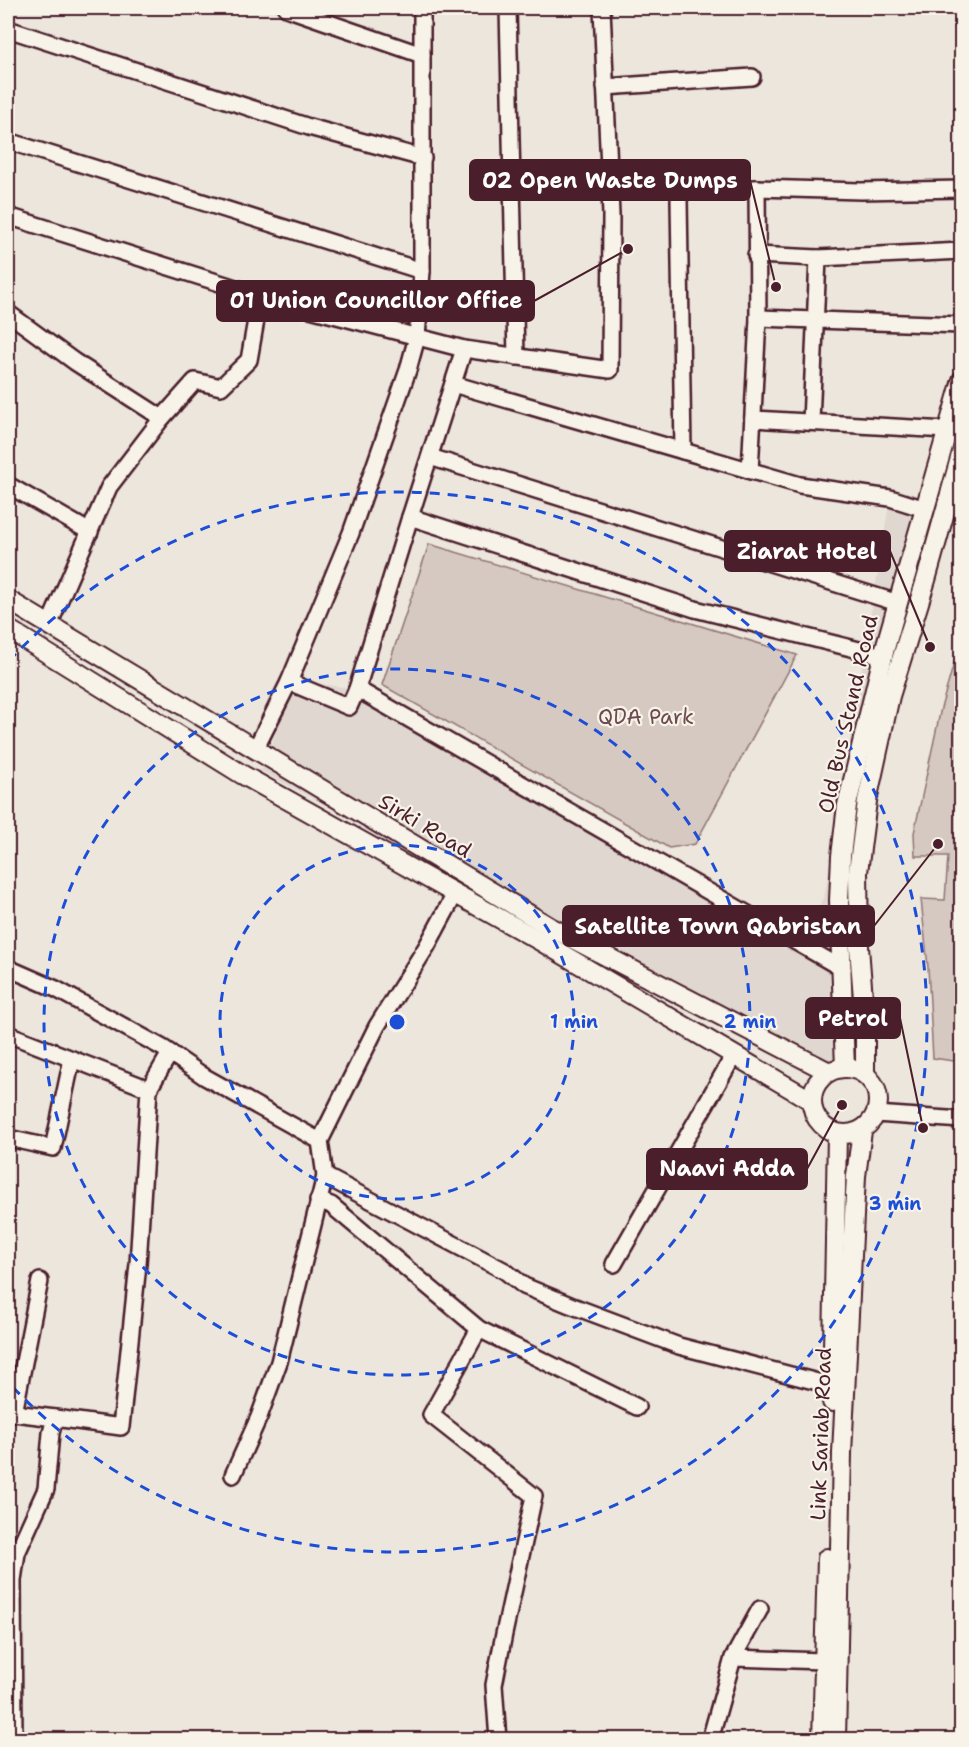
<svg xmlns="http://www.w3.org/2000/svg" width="969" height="1747" font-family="'Shantell Sans',sans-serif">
  <rect width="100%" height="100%" fill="#ece6dd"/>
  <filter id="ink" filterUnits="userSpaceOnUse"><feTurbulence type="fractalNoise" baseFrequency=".0167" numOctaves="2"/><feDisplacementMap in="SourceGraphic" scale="12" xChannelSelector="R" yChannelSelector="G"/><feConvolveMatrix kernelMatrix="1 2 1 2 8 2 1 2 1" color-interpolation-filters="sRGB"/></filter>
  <g filter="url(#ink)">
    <!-- built -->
    <path fill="#e0d7d0" d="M890 498 925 509 841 856 843 1066 830 1069 261 771 296 681 357 689 800 944 825 894Z"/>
    <!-- green -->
    <g fill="#d5c9c2" stroke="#907476" stroke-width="1.5">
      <path d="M429 544 797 655 695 844 669 848 382 685Z"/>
      <path d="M961 639 962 1062H961L933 1058 928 967 921 899 945 900 948 856H915L914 833 941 708Z"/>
    </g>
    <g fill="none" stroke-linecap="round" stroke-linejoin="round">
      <defs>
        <g id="minor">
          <path d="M286 8 422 55"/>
          <path d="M508 8 516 357"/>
          <path d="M961 8 962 10"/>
          <path d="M8 29 309 127 423 158"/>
          <path d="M605 87 752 77"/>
          <path d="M8 141 422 271"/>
          <path d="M8 216 264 297"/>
          <path d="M756 255 818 258 962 251"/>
          <path d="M8 313 75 362 162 418"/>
          <path d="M758 318 962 325"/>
          <path d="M453 384 800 485 890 498 925 509"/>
          <path d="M753 419 947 430"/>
          <path d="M811 422 818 258"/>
          <path d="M683 451 679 200 683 189 757 188 861 191 962 189"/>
          <path d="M430 457 898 603"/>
          <path d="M750 471 758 318 757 188"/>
          <path d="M8 485 90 532"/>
          <path d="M410 517 464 349"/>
          <path d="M49 625 109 487 162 418 195 381 221 387 249 360 259 303 264 297 464 349 610 370 611 215 602 8"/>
          <path d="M289 682 349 707 357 689 410 517 695 609 883 656"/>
          <path d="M357 689 843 969"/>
          <path d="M255 750 289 682 351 533 408 370 417 337 422 271V8"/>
          <path d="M8 968 56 989 163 1048 205 1077 320 1141"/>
          <path d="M8 1034 149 1089 138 1264 121 1427 55 1418 51 1433 46 1489 17 1553 13 1580 14 1740"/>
          <path d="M149 1089 170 1053"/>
          <path d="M876 1114 962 1120"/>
          <path d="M8 1138 53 1148 72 1059"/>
          <path d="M325 1176 505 1271 524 1286 570 1305 679 1346 833 1386"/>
          <path d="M318 1200 331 1205 479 1329 637 1407"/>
          <path d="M614 1264 734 1055"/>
          <path d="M40 1281 14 1413 55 1418"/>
          <path d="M479 1329 431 1415 534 1496 504 1634 494 1685 498 1740"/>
          <path d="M233 1475 259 1417 279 1362 325 1176 320 1141 377 1026 427 946 455 894"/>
          <path d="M733 1658 824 1661"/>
          <path d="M710 1740 733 1658 760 1609"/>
        </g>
        <g id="major">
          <path d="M8 600 550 927 829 1072"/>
          <path d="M8 629 243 775 540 941 812 1101"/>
          <circle cx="845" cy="1101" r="33"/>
          <path d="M845 1068 839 900 841 856 847 805 885 648 962 380"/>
          <path d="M865 1074V1024L859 947 858 872 867 801 890 696 926 580 962 451"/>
          <path d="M832 1402 837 1134"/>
          <path d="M822 1740 827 1558"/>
          <path d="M836 1740 842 1453 856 1176 862 1131"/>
        </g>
      </defs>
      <!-- minor casing -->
      <use href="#minor" stroke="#4a1f2b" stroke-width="20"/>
      <!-- major casing -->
      <use href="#major" stroke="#4a1f2b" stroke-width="22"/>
      <!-- minor -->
      <use href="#minor" stroke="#f7f3e8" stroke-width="15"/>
      <!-- major -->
      <use href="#major" stroke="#f7f3e8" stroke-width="18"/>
    </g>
  </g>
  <!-- distance rings -->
  <g fill="none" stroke="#1d4ed8" stroke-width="3" stroke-dasharray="10 8">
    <circle cx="397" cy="1022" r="177"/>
    <circle cx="397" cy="1022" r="353"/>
    <path d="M9 661A530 530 0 1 1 9 1383"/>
  </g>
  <g text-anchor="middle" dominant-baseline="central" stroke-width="4.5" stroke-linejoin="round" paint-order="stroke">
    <!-- street labels -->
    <g font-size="21" fill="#4a1f2b" stroke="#f7f3e8">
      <text transform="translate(848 714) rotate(-77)">Old Bus Stand Road</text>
      <text transform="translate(425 826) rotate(31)">Sirki Road</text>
      <text transform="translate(821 1434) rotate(-88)">Link Sariab Road</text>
    </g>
    <!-- park labels -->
    <g font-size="21" fill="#6d4a51" stroke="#f7f3e8">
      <text x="646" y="717">QDA Park</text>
    </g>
  </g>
  <circle cx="397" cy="1022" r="9" fill="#1d4ed8" stroke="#f7f3e8" stroke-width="3"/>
  <g font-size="18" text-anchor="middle" font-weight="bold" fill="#1d4ed8" stroke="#f7f3e8" stroke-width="4.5" stroke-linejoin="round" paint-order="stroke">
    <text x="574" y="1028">1 min</text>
    <text x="750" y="1028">2 min</text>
    <text x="895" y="1210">3 min</text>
  </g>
  <!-- callouts -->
  <path fill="none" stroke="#4a1f2b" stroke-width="2" d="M776 287L750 180M628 249L534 301M930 647L890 551M938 844L874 926M923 1128L900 1018M842 1105L807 1169"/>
  <g fill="#4a1f2b" stroke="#f7f3e8" stroke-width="2">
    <circle cx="776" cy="287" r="6"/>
    <circle cx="628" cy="249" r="6"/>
    <circle cx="930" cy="647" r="6"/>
    <circle cx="938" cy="844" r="6"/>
    <circle cx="923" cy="1128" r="6"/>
    <circle cx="842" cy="1105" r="6"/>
  </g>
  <g fill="#4a1f2b" stroke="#4a1f2b" stroke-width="2">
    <rect x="470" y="160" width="280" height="40" rx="6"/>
    <rect x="217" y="281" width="317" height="40" rx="6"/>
    <rect x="725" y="531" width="165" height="40" rx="6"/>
    <rect x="563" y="906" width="311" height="40" rx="6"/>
    <rect x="806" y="998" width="94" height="40" rx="6"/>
    <rect x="647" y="1149" width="160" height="40" rx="6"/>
  </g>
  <g font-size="22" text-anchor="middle" font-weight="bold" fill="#fff">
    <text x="610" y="188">02 Open Waste Dumps</text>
    <text x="376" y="308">01 Union Councillor Office</text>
    <text x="807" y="559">Ziarat Hotel</text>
    <text x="718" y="934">Satellite Town Qabristan</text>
    <text x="853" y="1026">Petrol</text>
    <text x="727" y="1176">Naavi Adda</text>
  </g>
  <!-- margin -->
  <rect width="969" height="1747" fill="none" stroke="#f7f3e8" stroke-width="30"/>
  <rect x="15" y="15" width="939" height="1717" fill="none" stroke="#4a1f2b" stroke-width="2" filter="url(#ink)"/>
</svg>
